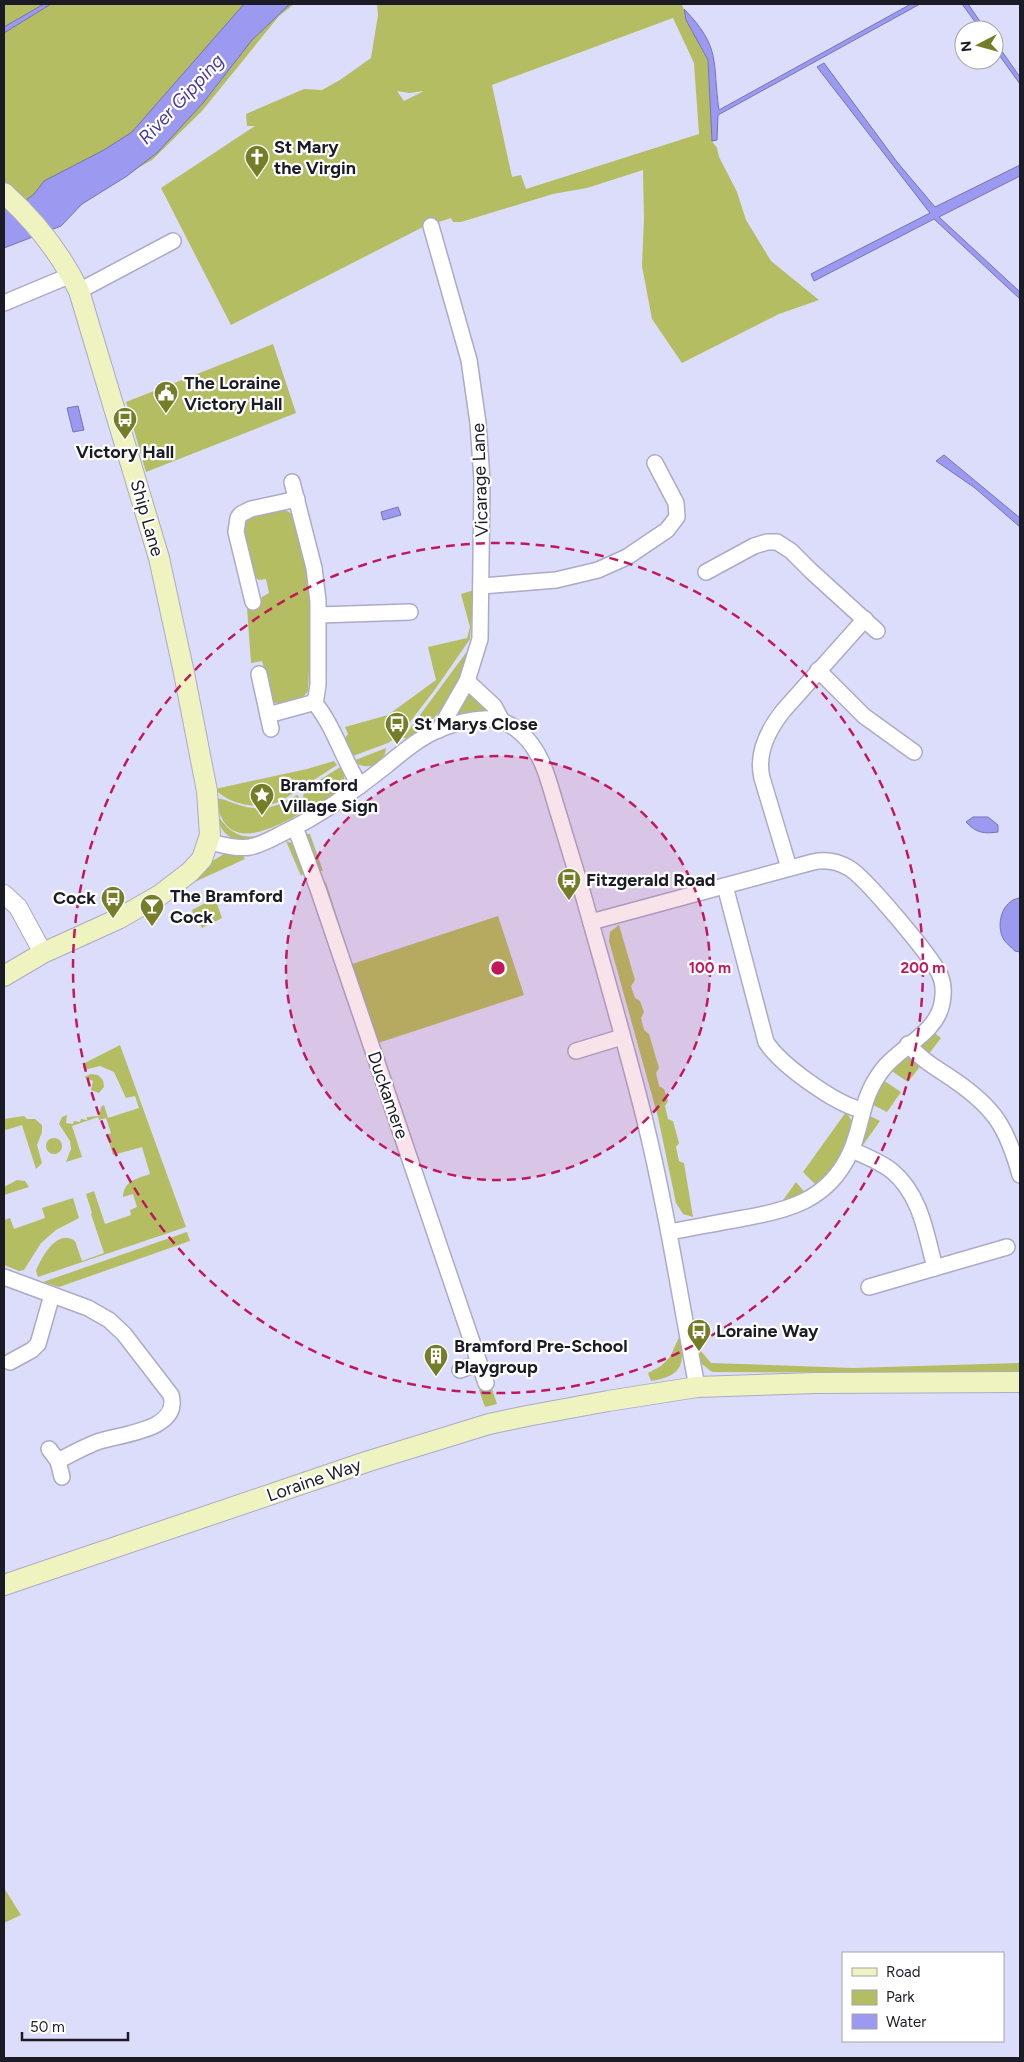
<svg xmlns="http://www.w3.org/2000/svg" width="1024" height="2062" font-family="Figtree,sans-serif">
  <rect width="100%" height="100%" fill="#dcddfa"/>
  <!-- green -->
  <g fill="#b4bd61" fill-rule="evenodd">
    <path d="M4 4H294L279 16 202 111 152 160 45 221 4 186Z"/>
    <path d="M377 4H682L686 20 708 60 712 141 717 148 719 157 737 192 746 220 771 261 819 300 779 314 682 363 652 319 642 266 644 219 643 170 587 188 553 194 461 222H453L451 218 423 227 231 325 161 188 255 126H247L246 114 304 89 322 90 340 80 371 58 378 15ZM673 18 694 63 699 134 526 189 521 175 512 177 492 85ZM397 91 409 93 424 91 404 101Z"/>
    <path d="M273 344 296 413 146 472 126 402Z"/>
    <path d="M278 509 287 511 294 515 307 564 312 613 308 691C302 701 282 709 272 701L262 661 251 663 247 608 260 605 262 597 269 593 266 579 259 580 254 577C250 560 233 526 254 515 261 511 270 510 278 509Z"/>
    <path d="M474 590 470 639 436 688 400 735 388 743 353 756 345 738 348 734 345 727 388 715 436 680 428 647 467 638 470 627 461 594Z"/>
    <path d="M474 642C462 683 445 710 413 739L403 738Z"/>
    <path d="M471 692 488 709V711L454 717 468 693Z"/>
    <path d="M386 748 385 754 382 758 384 761C373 767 363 769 353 761Z"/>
    <path d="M334 761 337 765 281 801C261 810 230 806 215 789L307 769Z"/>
    <path d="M342 766C353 792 324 803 307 814L303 797 305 789Z"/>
    <path d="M297 795 299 797 303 812C271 829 225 856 216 799 224 798 231 803 239 805 261 812 278 807 297 795Z"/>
    <path d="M218 816C230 833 241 840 262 835 244 846 219 839 218 816Z"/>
    <path d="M307 834H310L323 871H317L307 841Z"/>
    <path d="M286 841 294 844 305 872 301 876Z"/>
    <path d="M224 854 243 855 245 859 188 885 209 863Z"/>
    <path d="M326 882 342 933H340L322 885Z"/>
    <path d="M215 898 222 918 202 928 198 920 195 921 192 910Z"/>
    <path d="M498 916 524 995 378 1043 352 964Z"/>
    <path d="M619 925 635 980 631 986 635 998 640 1001 644 1012 641 1018 644 1030 649 1034 659 1068 656 1073 659 1086 664 1089 668 1101 665 1106 668 1119 673 1121 679 1143 676 1147 679 1161 684 1163 693 1217 683 1214 676 1203 658 1117 609 941 610 932Z"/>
    <path d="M933 1032 941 1038 928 1055 920 1050V1043Z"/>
    <path d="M120 1045 186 1227 38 1277 36 1271C41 1258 57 1228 75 1241L82 1261 104 1253 91 1214 92 1213 86 1194 94 1191 105 1224 131 1215 130 1210 137 1207 133 1194 123 1197C124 1180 137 1179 150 1174L142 1147 113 1155 107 1135 111 1133 106 1118 99 1120 98 1117 72 1126 82 1157 66 1162 71 1149 70 1141 59 1124 62 1117 67 1115 66 1123 73 1124 74 1121 80 1122 81 1119 87 1120V1117L99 1116 101 1107 104 1105 108 1118 139 1108 135 1096 126 1098 114 1072 100 1066 84 1070 83 1064Z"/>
    <path d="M907 1053 922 1064 908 1082 890 1070Z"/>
    <path d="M91 1074 98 1075 103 1080 104 1087 99 1093 91 1090 93 1081 84 1077Z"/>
    <path d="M883 1080 901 1092 887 1112 871 1104Z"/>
    <path d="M846 1112 852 1121C852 1147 833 1168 817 1186L803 1172Z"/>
    <path d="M868 1115 880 1121 863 1145 860 1144Z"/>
    <path d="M24 1116 27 1119H35L42 1125V1132L37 1145 42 1163 36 1169 22 1125 6 1130 4 1128V1119Z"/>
    <circle cx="54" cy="1146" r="8"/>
    <path d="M17 1180 25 1181 29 1187 4 1195V1187Z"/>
    <path d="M796 1182 806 1194 781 1203Z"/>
    <path d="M73 1198 79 1218 56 1230 41 1243 24 1270 19 1271 4 1265V1220L10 1218 14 1229 45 1218 42 1208Z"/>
    <path d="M187 1232 190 1241 59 1287 43 1282Z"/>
    <path d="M680 1335C685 1364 683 1376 651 1381L648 1373 661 1366 670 1357Z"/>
    <path d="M695 1344 711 1363 853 1368 1020 1363V1373L712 1372 702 1364Z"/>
    <path d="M491 1386 497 1404 485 1407 479 1390Z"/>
    <path d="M4 1888 21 1915 4 1923Z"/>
  </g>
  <!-- water -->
  <g fill="#9c99f0" stroke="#7573b3">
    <path d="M44 4H51L4 33V27Z"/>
    <path d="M244 4H290L252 40 203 103 158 152 127 176 82 204 61 226 4 248V204L17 207 34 194 44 181 104 150 132 132Z"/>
    <path d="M911 4H920L718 115 717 140 712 141 708 60 686 20 684 9C722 48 712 62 719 110Z"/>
    <path d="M962 4H968L986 30H981Z"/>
    <path d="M994 40 1020 77V84L994 48Z"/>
    <path d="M824 63 897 162 935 207 1020 165V176L939 217 1020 292V299L934 219 814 281 811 274 930 213 817 67Z"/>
    <path d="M78 406 84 430 73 432 67 408Z"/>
    <path d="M944 455 1020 518V527L975 488 936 461Z"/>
    <path d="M398 507 401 515 383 520 381 512Z"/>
    <path d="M973 817H988L998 825V832C984 834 976 833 966 822Z"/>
    <path d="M1020 898V952L1015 951C1012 948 1007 944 1004 940 995 925 1002 900 1020 898Z"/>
  </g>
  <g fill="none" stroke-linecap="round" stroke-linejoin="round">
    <defs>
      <g id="minor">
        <path d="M431 226 469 360 478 423 482 480 480 639 467 681 439 730"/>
        <path d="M79 291 173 241"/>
        <path d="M4 303 71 275"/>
        <path d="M706 572 754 546 767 542H777L791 551 811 571 877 631"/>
        <path d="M482 586 556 580 598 570 627 557 667 530 677 517 676 503 655 463"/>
        <path d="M253 602 236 532 238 518 241 514 251 509 297 499"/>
        <path d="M319 615 410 612"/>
        <path d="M818 670 864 716 914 752"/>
        <path d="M259 674 271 729"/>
        <path d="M467 681 494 706 502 721"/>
        <path d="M314 702C334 726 343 759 360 786"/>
        <path d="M268 715 312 703 316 698 318 685V601L314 568 292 482"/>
        <path d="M295 827 318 889 486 1383"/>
        <path d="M209 842C222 845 236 849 250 847 261 845 273 838 283 833 321 815 354 791 387 765 404 751 423 735 443 728 470 718 499 712 521 733 544 753 549 784 558 812 566 838 574 865 582 891 603 966 625 1041 644 1117 666 1206 680 1297 697 1387"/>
        <path d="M789 868 762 778C756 753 768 730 783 711L865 619"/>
        <path d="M725 886 766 1042C781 1065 835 1104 862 1110"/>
        <path d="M591 922 813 862C826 859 837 861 849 868 866 878 930 955 939 973 944 983 944 993 942 1003 937 1033 900 1047 883 1069 860 1098 864 1122 850 1153 828 1201 787 1211 739 1219 716 1223 692 1228 669 1232"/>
        <path d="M908 1044C921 1060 938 1069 954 1080 995 1108 1007 1128 1020 1175"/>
        <path d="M576 1051 622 1037"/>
        <path d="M852 1150C865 1156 881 1162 892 1171 921 1195 926 1234 935 1268"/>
        <path d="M4 1277 88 1308 109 1320 124 1334 171 1395C181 1431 119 1434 97 1442 84 1447 71 1454 58 1461"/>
        <path d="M869 1287 1007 1247"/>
        <path d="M10 1362 32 1350 38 1344 52 1295"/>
        <path d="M460 1370 479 1363"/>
        <path d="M49 1449 58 1461 62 1477"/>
      </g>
      <path id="tertiary" d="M4 894 18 907 43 953"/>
      <g id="secondary">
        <path d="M4 193C35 221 61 254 79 291L159 558 184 673 207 791 210 835 202 859 190 872 160 895 118 919 43 953 4 976"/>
        <path d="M4 1585 369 1461 489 1424 527 1416 608 1401 697 1387 816 1383 1020 1382"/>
      </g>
    </defs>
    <!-- minor casing -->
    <use href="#minor" stroke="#ababc6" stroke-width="18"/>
    <!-- tertiary casing -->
    <use href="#tertiary" stroke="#ababc6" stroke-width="20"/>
    <!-- secondary casing -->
    <use href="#secondary" stroke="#ababc6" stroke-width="22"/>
    <!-- minor -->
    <use href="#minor" stroke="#fff" stroke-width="15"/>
    <!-- tertiary -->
    <use href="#tertiary" stroke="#fff" stroke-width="18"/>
    <!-- secondary -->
    <use href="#secondary" stroke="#eff3c0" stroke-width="20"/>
  </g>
  <!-- distance rings -->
  <circle cx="498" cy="968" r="212" fill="#c2185b" fill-opacity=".12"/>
  <g fill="none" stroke="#c2185b" stroke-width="2.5" stroke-dasharray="9 6">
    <circle cx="498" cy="968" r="212"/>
    <circle cx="498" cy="968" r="425"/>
  </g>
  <!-- icons -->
  <defs>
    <symbol id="church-pin" viewBox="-11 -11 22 30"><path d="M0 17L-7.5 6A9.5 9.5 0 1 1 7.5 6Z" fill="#767d28" stroke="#fff"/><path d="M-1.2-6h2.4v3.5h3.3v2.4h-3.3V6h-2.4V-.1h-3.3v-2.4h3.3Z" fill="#fff"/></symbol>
    <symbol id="civic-pin" viewBox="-11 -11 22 30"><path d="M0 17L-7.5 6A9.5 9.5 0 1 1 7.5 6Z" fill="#767d28" stroke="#fff"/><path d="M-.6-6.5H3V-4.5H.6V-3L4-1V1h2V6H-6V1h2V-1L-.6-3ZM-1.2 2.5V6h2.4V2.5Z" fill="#fff"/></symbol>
    <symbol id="bus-pin" viewBox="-11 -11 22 30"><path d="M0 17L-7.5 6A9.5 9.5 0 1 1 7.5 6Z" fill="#767d28" stroke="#fff"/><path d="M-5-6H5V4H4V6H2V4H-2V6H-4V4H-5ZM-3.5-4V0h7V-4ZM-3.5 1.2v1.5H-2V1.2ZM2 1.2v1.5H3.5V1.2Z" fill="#fff"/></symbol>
    <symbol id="sight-pin" viewBox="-11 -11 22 30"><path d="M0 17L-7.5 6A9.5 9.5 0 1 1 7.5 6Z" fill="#767d28" stroke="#fff"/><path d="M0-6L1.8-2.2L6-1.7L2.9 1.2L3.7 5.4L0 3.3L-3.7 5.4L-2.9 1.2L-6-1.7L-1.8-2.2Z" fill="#fff"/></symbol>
    <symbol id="bar-pin" viewBox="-11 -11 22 30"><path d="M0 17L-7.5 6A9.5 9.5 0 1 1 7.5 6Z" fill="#767d28" stroke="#fff"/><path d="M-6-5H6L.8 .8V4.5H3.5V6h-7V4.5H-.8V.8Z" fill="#fff"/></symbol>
    <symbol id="building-pin" viewBox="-11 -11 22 30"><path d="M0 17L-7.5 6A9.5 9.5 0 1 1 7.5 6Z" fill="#767d28" stroke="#fff"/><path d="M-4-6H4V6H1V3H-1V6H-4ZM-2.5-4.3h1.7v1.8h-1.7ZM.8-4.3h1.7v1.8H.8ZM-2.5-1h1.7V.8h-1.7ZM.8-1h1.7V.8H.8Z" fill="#fff"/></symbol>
  </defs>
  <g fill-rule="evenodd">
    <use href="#church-pin" x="243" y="143" width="28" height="38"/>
    <use href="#civic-pin" x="152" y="379" width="28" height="38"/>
    <use href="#bus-pin" x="111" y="405" width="28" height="38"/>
    <use href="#bus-pin" x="383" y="710" width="28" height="38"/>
    <use href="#sight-pin" x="248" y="781" width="28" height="38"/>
    <use href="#bus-pin" x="555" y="866" width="28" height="38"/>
    <use href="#bus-pin" x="99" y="884" width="28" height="38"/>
    <use href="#bar-pin" x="138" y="892" width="28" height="38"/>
    <use href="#bus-pin" x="685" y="1317" width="28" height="38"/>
    <use href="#building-pin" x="422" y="1342" width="28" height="38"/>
  </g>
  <g text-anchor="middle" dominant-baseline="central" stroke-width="4.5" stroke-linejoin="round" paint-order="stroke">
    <!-- poi labels -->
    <g font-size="18" font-weight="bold" fill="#1b1b25" stroke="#fff" text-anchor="start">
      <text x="274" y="147">St Mary<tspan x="274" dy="21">the Virgin</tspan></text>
      <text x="184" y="383">The Loraine<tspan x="184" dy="21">Victory Hall</tspan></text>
      <text x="125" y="452" text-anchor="middle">Victory Hall</text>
      <text x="414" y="724">St Marys Close</text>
      <text x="280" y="785">Bramford<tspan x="280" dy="21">Village Sign</tspan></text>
      <text x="586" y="880">Fitzgerald Road</text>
      <text x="170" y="896">The Bramford<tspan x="170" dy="21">Cock</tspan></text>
      <text x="96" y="898" text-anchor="end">Cock</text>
      <text x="716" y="1331">Loraine Way</text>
      <text x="454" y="1346">Bramford Pre-School<tspan x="454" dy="21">Playgroup</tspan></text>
    </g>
    <!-- street labels -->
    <g font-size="18" fill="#1b1b25" stroke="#fff">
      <text transform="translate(480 480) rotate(-92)">Vicarage Lane</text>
      <text transform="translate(147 518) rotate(74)">Ship Lane</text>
      <text transform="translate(388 1095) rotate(71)">Duckamere</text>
      <text transform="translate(314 1480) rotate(-19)">Loraine Way</text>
    </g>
    <!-- water labels -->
    <g font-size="19" font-style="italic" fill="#4a3b9f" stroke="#fff">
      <text transform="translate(181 99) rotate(-47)">River Gipping</text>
    </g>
  </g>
  <circle cx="498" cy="968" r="8" fill="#c2185b" stroke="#fff" stroke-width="2.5"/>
  <g font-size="15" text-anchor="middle" font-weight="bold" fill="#c2185b" stroke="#fff" stroke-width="4.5" stroke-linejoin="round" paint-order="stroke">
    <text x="710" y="973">100 m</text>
    <text x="923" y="973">200 m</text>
  </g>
  <!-- border -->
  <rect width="1024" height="2062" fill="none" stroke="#1b1b25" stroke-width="10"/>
  <!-- legend -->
  <rect x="842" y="1952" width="162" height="90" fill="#ffffff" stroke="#a4a4a8"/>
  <rect x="852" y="1968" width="25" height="8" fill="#eff3c0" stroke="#a4a4a8"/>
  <text x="886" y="1977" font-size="15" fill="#1b1b25">Road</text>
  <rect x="852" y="1990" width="25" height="15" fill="#b4bd61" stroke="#a4a4a8"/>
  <text x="886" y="2002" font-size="15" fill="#1b1b25">Park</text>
  <rect x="852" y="2014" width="25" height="15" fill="#9c99f0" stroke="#a4a4a8"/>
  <text x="886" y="2027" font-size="15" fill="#1b1b25">Water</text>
  <!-- north arrow -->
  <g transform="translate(979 45) rotate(264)"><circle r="24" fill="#ffffff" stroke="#a4a4a8"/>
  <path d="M0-4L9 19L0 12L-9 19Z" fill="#767d28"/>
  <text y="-8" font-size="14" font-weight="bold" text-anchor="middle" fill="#1b1b25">N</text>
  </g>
  <!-- scale -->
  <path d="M22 2032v8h106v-8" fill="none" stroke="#1b1b25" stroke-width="2.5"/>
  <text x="30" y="2032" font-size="15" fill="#1b1b25" stroke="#ffffff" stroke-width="4" paint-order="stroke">50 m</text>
</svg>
